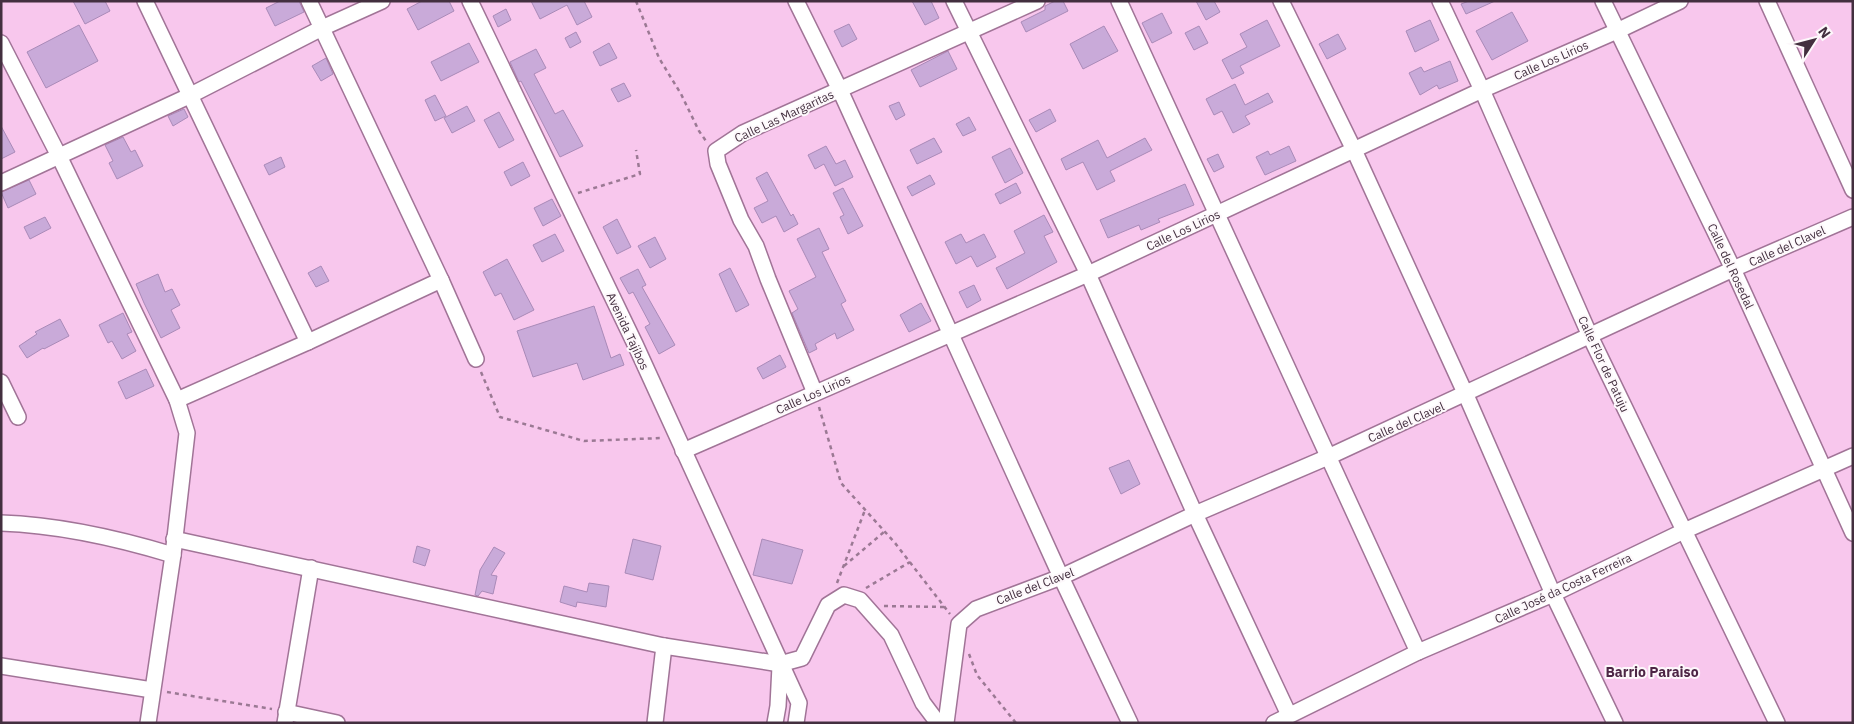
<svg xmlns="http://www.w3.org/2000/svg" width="1854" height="724" font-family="'IBM Plex Sans',sans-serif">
  <rect width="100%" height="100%" fill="#f8c7ed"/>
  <!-- building -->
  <g fill="#c9aad9" stroke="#a98ab8">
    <path d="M73 1H105L110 11 85 24Z"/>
    <path d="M280 1H299L304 12 275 26 266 8Z"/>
    <path d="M422 1H449L454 11 418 30 407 9Z"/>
    <path d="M531 1H584L592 17 577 25 567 5 540 19Z"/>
    <path d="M912 1H931L939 18 925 25Z"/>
    <path d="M1055 1H1063L1068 11 1026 32 1021 22 1045 10V6Z"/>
    <path d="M1196 1H1214L1220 12 1206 20Z"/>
    <path d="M1469 1H1495L1466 14 1461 4Z"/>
    <path d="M506 9 511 20 498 27 493 16Z"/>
    <path d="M1512 12 1528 41 1492 60 1476 31Z"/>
    <path d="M1162 13 1172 33 1152 43 1142 23Z"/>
    <path d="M1267 20 1280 46 1240 66 1244 73 1232 79 1222 60 1247 47 1240 34Z"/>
    <path d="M1430 20 1439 40 1415 52 1406 31Z"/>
    <path d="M849 24 857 39 842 47 834 31Z"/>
    <path d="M79 25 98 61 46 88 27 52Z"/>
    <path d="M1104 26 1118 51 1083 69 1070 44Z"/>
    <path d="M1199 26 1208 43 1194 50 1185 33Z"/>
    <path d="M576 32 581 42 570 48 565 38Z"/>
    <path d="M1338 34 1346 49 1327 59 1319 44Z"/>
    <path d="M469 43 479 62 441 81 431 62Z"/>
    <path d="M609 43 617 58 600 66 593 52Z"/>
    <path d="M536 49 546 68 534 74 555 114 563 110 583 146 560 157 521 81 519 82 510 62Z"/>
    <path d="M948 51 957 69 920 87 911 70Z"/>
    <path d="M326 58 333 74 321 81 312 66Z"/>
    <path d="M1450 61 1458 81 1439 89 1437 85 1420 95 1409 73 1421 67 1424 72Z"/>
    <path d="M624 83 631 96 618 102 611 89Z"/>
    <path d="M1235 84 1245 105 1268 93 1273 102 1245 116 1250 124 1233 133 1222 111 1214 115 1206 99Z"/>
    <path d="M435 95 446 116 435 121 425 100Z"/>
    <path d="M899 102 905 115 896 120 889 106Z"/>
    <path d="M467 106 475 121 452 133 444 118Z"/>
    <path d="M184 109 188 117 173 126 168 116Z"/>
    <path d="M1050 109 1056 121 1036 132 1029 120Z"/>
    <path d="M499 112 514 140 499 148 484 120Z"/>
    <path d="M969 117 976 130 963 136 956 124Z"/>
    <path d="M1 126 15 152 1 159Z"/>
    <path d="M123 137 131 152 135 150 143 166 117 179 109 163 113 161 105 145Z"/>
    <path d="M934 138 942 152 917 164 910 150Z"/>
    <path d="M1145 138 1152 150 1110 171 1115 181 1097 190 1083 162 1066 170 1061 159 1098 140 1107 158Z"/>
    <path d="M826 146 836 164 845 160 853 177 835 186 824 164 815 169 808 155Z"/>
    <path d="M1289 146 1296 161 1265 175 1256 157 1268 151 1270 155Z"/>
    <path d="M1010 148 1023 173 1005 183 992 157Z"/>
    <path d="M1218 154 1224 167 1214 172 1207 159Z"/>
    <path d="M281 157 285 167 269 175 264 165Z"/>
    <path d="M523 162 530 176 511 186 504 172Z"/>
    <path d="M767 172 791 216 793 214 798 224 784 232 776 216 762 223 754 208 768 201 756 178Z"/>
    <path d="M930 175 935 184 912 196 907 187Z"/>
    <path d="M29 180 36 194 8 208 1 192Z"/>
    <path d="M1016 183 1021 193 1000 204 995 194Z"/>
    <path d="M1185 184 1194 205 1158 219 1160 222 1141 230 1139 225 1108 238 1100 220Z"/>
    <path d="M843 188 863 226 848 234 840 217 844 215 833 193Z"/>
    <path d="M552 199 561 216 543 226 534 208Z"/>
    <path d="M1044 215 1053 232 1044 236 1057 262 1007 289 996 268 1025 253 1014 231Z"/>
    <path d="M45 217 51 228 30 239 24 227Z"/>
    <path d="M617 219 631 247 617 254 603 227Z"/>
    <path d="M819 228 829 249 822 252 846 301 841 304 854 330 837 339 835 333 815 344 817 349 809 353 792 313 798 309 789 291 816 277 797 239Z"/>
    <path d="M555 234 564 251 542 262 533 245Z"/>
    <path d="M961 234 966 243 984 234 996 257 977 267 971 256 956 264 945 242Z"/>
    <path d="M655 237 666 259 650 268 638 246Z"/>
    <path d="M507 259 534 310 514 320 501 293 495 296 483 272Z"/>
    <path d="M321 266 329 281 316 287 308 273Z"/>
    <path d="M730 268 749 305 736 312 719 274Z"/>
    <path d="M638 269 646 285 642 287 675 345 659 354 645 327 650 324 633 292 629 294 620 278Z"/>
    <path d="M158 274 165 292 172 289 180 305 171 310 180 328 161 338 144 303 136 284Z"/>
    <path d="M974 285 981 300 967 308 959 292Z"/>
    <path d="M921 303 931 321 909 332 900 315Z"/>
    <path d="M594 306 611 358 620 354 624 365 583 380 577 363 533 377 517 331Z"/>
    <path d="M123 313 132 332 127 334 136 351 122 359 112 341 108 343 99 325Z"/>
    <path d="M60 319 69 336 44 349 43 348 27 358 19 346 37 334 35 332Z"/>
    <path d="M780 355 786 367 763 379 757 368Z"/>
    <path d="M146 369 154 386 126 399 118 382Z"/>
    <path d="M1129 460 1140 484 1121 494 1109 468Z"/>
    <path d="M633 539 661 546 653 580 625 573Z"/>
    <path d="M762 539 803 550 792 584 753 575Z"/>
    <path d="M417 546 430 550 425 566 413 562Z"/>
    <path d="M494 547 505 553 491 575 497 576 493 594 482 591 478 596 475 595 480 570Z"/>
    <path d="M589 583 609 586 606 607 577 602 576 607 560 602 564 586 587 592Z"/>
  </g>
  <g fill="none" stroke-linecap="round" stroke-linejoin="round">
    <defs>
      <g id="minor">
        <path d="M145 1 308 342"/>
        <path d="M309 1 441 280 476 359"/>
        <path d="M470 1 635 344 799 703 796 723"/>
        <path d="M796 1 840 90 1061 577 1130 723"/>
        <path d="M954 1 1088 274 1195 514 1289 715"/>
        <path d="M1119 1 1418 652"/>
        <path d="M1281 1 1354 150 1466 395 1553 594 1615 723"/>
        <path d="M1440 1 1482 90 1590 336 1777 723"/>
        <path d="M1603 1 1733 269 1853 533"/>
        <path d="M1767 1 1853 190"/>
        <path d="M1 43 59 156 177 400 187 433 173 555 148 723"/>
        <path d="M1 183 189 96 322 28 382 1"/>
        <path d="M1 382 18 417"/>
        <path d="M815 393 768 279 756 246 741 220 718 164 716 151 743 133 1037 1"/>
        <path d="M177 400 308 342 441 280"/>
        <path d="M683 451 1088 274 1482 90 1617 31 1680 1"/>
        <path d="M1 523C60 525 117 538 173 555"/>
        <path d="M174 539 664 646 780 664 802 658 828 605 844 595 860 600 891 635 923 703 938 723"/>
        <path d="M1 666 152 690"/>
        <path d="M286 712 337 723"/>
        <path d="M285 723 311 568"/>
        <path d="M655 723 664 646"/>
        <path d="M775 723 778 706 780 666"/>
        <path d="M946 723 959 624 976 609 1061 577 1195 514 1328 457 1733 269 1853 217"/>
        <path d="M1274 723 1418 652 1553 594 1684 531 1853 456"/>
      </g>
    </defs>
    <!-- minor casing -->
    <use href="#minor" stroke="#a17497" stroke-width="18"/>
    <!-- path -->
    <g stroke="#9b7994" stroke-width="2.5" stroke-dasharray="4 4" stroke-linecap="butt">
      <path d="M636 1 659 58 681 94 699 131 706 141"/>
      <path d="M578 193 640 174 636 150"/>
      <path d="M481 372 500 417 584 441 662 438"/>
      <path d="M819 407 841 483 895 543 950 614"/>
      <path d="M844 566 884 532"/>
      <path d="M837 583 865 510"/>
      <path d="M866 588 910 562"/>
      <path d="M884 606 945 607"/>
      <path d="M969 654 977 675 1016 723"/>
      <path d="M167 692 272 709"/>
    </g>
    <!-- minor -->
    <use href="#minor" stroke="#fff" stroke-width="15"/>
  </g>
  <g text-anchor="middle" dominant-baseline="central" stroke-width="4" stroke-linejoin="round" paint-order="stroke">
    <!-- street labels -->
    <g font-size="12" fill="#432f3f" stroke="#fdf8fb">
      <text transform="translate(1551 60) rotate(-24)">Calle Los Lirios</text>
      <text transform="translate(784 116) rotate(-25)">Calle Las Margaritas</text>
      <text transform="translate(1183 230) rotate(-25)">Calle Los Lirios</text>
      <text transform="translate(1787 246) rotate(-24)">Calle del Clavel</text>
      <text transform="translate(1731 266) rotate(65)">Calle del Rosedal</text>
      <text transform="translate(628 331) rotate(65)">Avenida Tajibos</text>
      <text transform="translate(1604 364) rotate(65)">Calle Flor de Patuju</text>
      <text transform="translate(813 394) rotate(-24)">Calle Los Lirios</text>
      <text transform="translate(1406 422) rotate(-24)">Calle del Clavel</text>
      <text transform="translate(1035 586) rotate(-21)">Calle del Clavel</text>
      <text transform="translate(1563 588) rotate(-25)">Calle José da Costa Ferreira</text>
    </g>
    <!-- neighbourhood labels -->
    <g font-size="14" font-weight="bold" fill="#4d2645" stroke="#fdf8fb">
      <text x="1652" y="672">Barrio Paraiso</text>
    </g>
  </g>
  <!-- border -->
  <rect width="1854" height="724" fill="none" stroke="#432f3f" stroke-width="5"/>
  <!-- north arrow -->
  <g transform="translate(1814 40) rotate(54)" stroke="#fdf8fb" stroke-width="4" paint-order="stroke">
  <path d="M0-4L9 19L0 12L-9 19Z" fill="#432f3f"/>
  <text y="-8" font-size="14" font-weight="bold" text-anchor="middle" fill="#432f3f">N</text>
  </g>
</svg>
